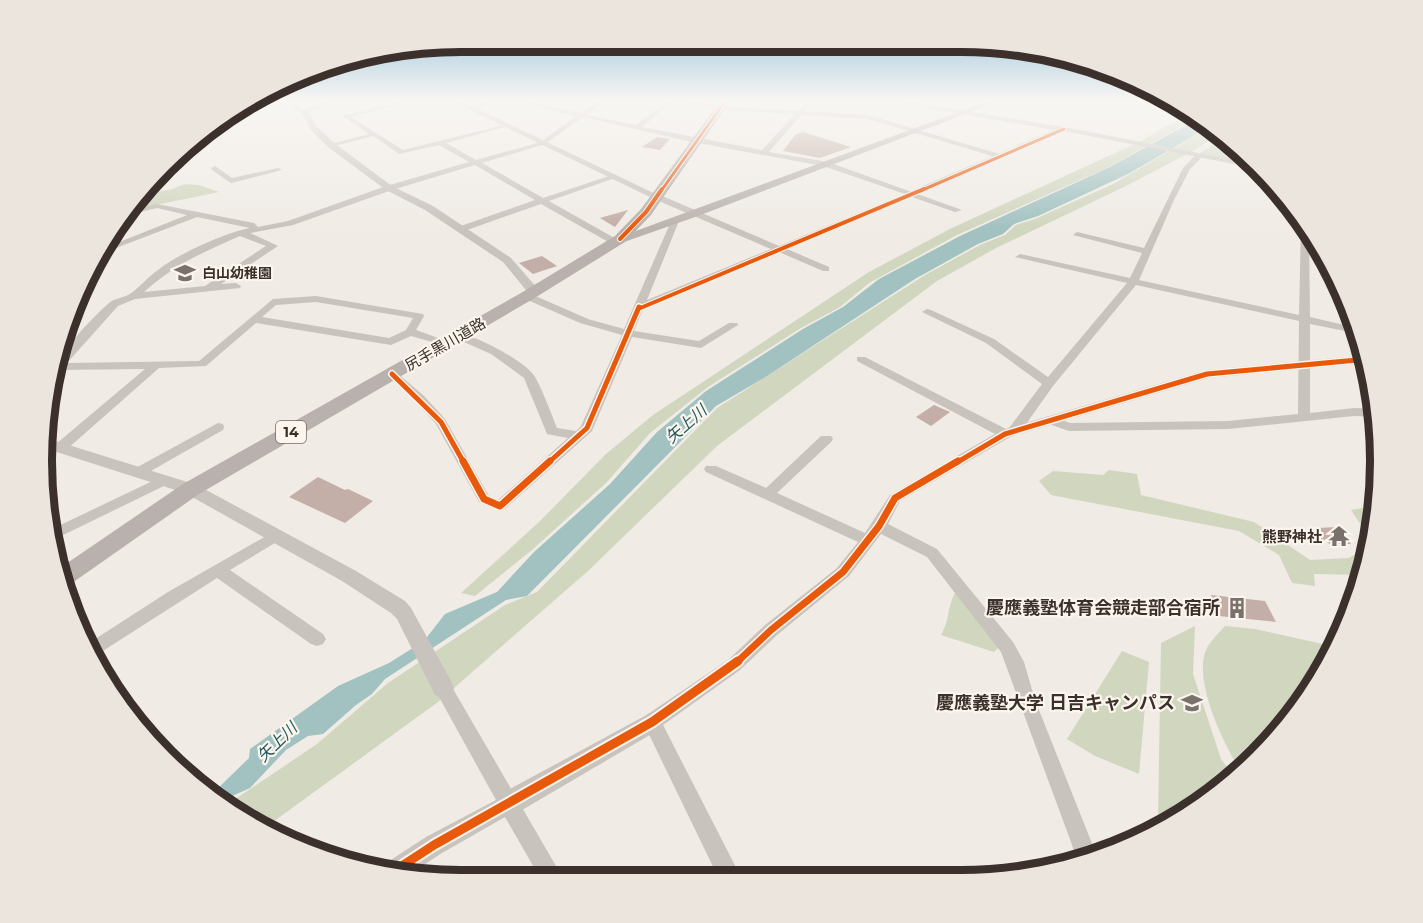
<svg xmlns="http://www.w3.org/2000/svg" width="1423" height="923" font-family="Montserrat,'Noto Sans JP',sans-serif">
  <rect width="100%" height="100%" fill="#f0ebe5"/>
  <!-- green -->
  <g fill="#d1d6bf">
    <path d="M1189 113 1196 118 1109 167 957 235 869 283 840 307 801 328 708 387 650 433 607 482 532 550 475 596 461 593 539 522 606 454 653 415 869 272 952 228 1141 141Z"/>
    <path d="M1210 127 1220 134 1193 151 1124 187 996 248 937 281 717 446 588 571 438 702 266 827 228 804 317 744 388 683 505 605 537 592 717 408 925 275 980 245 1005 235 1016 225 1035 219 1113 184Z"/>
    <path d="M1223 138 1238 146 1247 156 1246 163 1199 154Z"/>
    <path d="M186 184 199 185 219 192 126 211C136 193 150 193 168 190 174 189 180 185 186 184Z"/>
    <path d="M1109 470 1137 474 1141 495 1254 522 1310 560 1349 558 1371 545 1364 575 1314 574 1315 586 1292 583 1279 555 1239 531 1051 495 1039 481 1053 471 1103 475Z"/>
    <path d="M1378 505 1372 541 1351 510Z"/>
    <path d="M957 589 1001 645 994 652 941 635C951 618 946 608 957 589Z"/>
    <path d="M1195 626 1193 674 1221 759 1235 778 1217 794 1162 828 1158 818 1161 643Z"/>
    <path d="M1225 626 1255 629 1336 647C1314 696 1279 736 1241 772 1224 744 1197 689 1204 656 1206 645 1218 634 1225 626Z"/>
    <path d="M1122 651 1149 662 1139 774 1095 756 1067 739Z"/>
  </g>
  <!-- water -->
  <path fill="#a1c2c1" d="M1197 119 1209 127 1128 174 1038 216 1014 224 1003 234 978 244 915 279 764 378 716 406 527 596 506 600 385 679 372 694 356 705 323 734 308 736 286 750 250 788 232 796 226 803 212 794 249 758 250 749 338 686 389 663 424 641 445 614 497 592 534 552 610 484 657 432 706 391 803 329 843 307 879 279 960 236 1110 167Z"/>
  <!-- building -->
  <g fill="#c3afa7">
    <path d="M803 132 851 147 820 158 783 151 795 135Z"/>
    <path d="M657 137 670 139 660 150 642 147Z"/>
    <path d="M628 210 615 227 600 218Z"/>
    <path d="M542 256 557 266 533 274 519 263Z"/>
    <path d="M934 405 950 412 931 426 916 417Z"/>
    <path d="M318 477 345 490 348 489 373 501 345 523 289 497Z"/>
    <path d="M1337 527 1343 531 1351 544H1330L1311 534 1322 533 1318 528Z"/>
    <path d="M1211 595 1265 601 1276 622 1209 615 1203 599 1213 600Z"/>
  </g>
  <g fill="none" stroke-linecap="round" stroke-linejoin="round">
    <!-- minor -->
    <g fill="#c9c3be" fill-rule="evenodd">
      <path d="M290 100H296L300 108 308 111 305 113 296 111Z"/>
      <path d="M408 100H417L351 117 403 150 508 124V126L446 143 476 160 541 142 576 116 511 100H521L581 113 599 100H606L587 115 636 125 668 100H674L642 127 762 150 795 114 719 110 676 100H688L723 106 798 111 808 100H814L804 111 868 115 1006 156 999 158 868 119 801 115 769 152 828 162 962 210 955 212 912 197 787 249 829 267V271H823L779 252 643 309 634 331 699 341 729 323H737L738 325 701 348 632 337 592 431 505 509 500 511 479 502 436 424 416 402 388 376 386 374 388 372H396L424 396 445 419 489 496 498 500 568 438 547 434 524 378 491 354 455 338V334C470 331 528 363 535 377 544 393 550 411 557 428L576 431 581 426 622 335 580 323 523 298V294H531L588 319 624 329 672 219 679 221 647 300 771 249 654 199V195H660L779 246 905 194 823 166 687 141 583 117 545 144 482 163 543 198 615 174V178L549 201 618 240V244H612L541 204 464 231H458V227L535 200 475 165 392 190 293 225 250 233 278 246 221 284 236 283 241 286 240 288 135 299 118 306 67 363 199 361 273 299 316 296 423 314 424 316 416 330 452 343 446 346 411 336 391 345 256 323 206 366 159 368 66 450H56L54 447 56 444 145 369 56 370C59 352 94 316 109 303 115 298 123 298 130 294 140 287 148 277 158 270 178 254 224 233 250 228L197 217 103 253 107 247 187 215 157 208 123 216 126 211 157 204 254 223 258 227 288 221 386 186 469 162 439 145 399 154 373 136 331 147 327 145 369 134 344 117V115ZM240 236 266 246 205 286 144 292C174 265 203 252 240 236ZM316 302 413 318 406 330 389 338 262 317 276 305Z"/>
      <path d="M489 100H496L476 110 471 109Z"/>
      <path d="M1196 154 1203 156 1190 169 1174 200 1139 280 1299 315 1301 224 1304 222 1309 230 1310 317 1357 328 1360 334 1310 324V413L1354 408 1376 409 1377 417 1354 416 1228 429 1069 431 1046 423 1044 420 1046 417 1050 416 1070 423 1228 421 1298 414 1299 321 1136 285 1053 386 1019 434 1010 437 900 501 888 524 937 549 1013 642 1024 662 1035 700 1097 856 1079 864 1001 652 927 557 881 534 849 576 777 635 740 670 663 725 742 879H719L643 722 645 716 728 660 765 625 837 568 858 542 706 472 704 469 706 466H716L766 488 821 436H831L833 439 831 442 777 493 865 533 890 495 995 434 857 361V357H865L1006 429 1009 428 1042 384 986 343 922 312 927 309 931 310 994 339 1048 377 1127 283 1015 257 1020 254 1130 278 1142 253 1073 235 1077 232 1144 248 1183 168Z"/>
      <path d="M215 166 232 178 278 168 282 170 231 183 212 170 211 168Z"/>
      <path d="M218 423 223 424 224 427 223 430 142 476 137 477 130 473 132 470Z"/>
      <path d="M163 476 170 481 168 484 53 540 52 529Z"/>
      <path d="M275 531 280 532 283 536 280 540 230 570 323 634 326 639 323 644 317 646 311 644 217 578 95 656 89 643 168 592Z"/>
      <path d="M443 680 449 682 563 878H540L505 817 442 853 405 877 381 870 383 865 426 837 496 800 434 688 437 682Z"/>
    </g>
    <!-- tertiary -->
    <g fill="#c9c3be" fill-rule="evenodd">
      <path d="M331 100H341L309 112 317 127 334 143 392 186 433 206 511 258 538 289V295H530L503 262 425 210 386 190 328 147 311 130 301 111Z"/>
      <path d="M450 100H459L662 197 654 199Z"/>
      <path d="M882 100H898L1064 127 1255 164 1260 169 1064 131 912 197 907 194 909 192 1054 130Z"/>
      <path d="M1367 355 1368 363 1208 378 1020 434H1008L1006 431 1008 428 1207 370Z"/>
      <path d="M43 437 197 485 356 571 405 601 411 608 451 681 454 688 451 695 443 698 435 695 397 619 391 613 342 581 185 493 44 448Z"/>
      <path d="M652 712 660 715 664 722 660 729 517 813 508 816 499 813 495 804 499 795Z"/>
    </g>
    <!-- secondary -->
    <path fill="#bab3ae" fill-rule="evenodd" d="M991 100H1002L698 216 624 242 620 243 614 239Z"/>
    <!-- primary -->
    <path fill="#b8b1ad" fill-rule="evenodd" d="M721 100H731L651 215 625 242 533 299 199 494 65 588 57 570 183 484 521 293 615 236 641 209Z"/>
    <defs>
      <g id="cycleway-far4">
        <path d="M661 191 726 100"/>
        <path d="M920 191 1064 129"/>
      </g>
      <g id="cycleway-far3">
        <path d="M620 239 646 212 662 189"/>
        <path d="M638 309 924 189"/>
      </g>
      <g id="cycleway-far2">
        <path d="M392 374 441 422 464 463"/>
        <path d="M548 463 587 428 639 307"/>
        <path d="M956 463 1005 434 1207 374 1368 359"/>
      </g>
      <g id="cycleway-far1">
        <path d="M463 461 484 499 500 506 550 461"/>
        <path d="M736 663 771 630 843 572 879 526 895 498 958 461"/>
      </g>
      <path id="cycleway" d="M391 873 434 845 652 722 738 661"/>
    </defs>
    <!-- cycleway-far4 casing -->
    <use href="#cycleway-far4" stroke="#fbf5ee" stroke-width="5"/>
    <!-- cycleway-far3 casing -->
    <use href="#cycleway-far3" stroke="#fbf5ee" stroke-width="6"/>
    <!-- cycleway-far2 casing -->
    <use href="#cycleway-far2" stroke="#fbf5ee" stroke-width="8"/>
    <!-- cycleway-far1 casing -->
    <use href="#cycleway-far1" stroke="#fbf5ee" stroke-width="10"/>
    <!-- cycleway casing -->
    <use href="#cycleway" stroke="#fbf5ee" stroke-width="13"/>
    <!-- cycleway-far4 -->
    <use href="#cycleway-far4" stroke="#e8590c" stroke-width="3"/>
    <!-- cycleway-far3 -->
    <use href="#cycleway-far3" stroke="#e8590c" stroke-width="4"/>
    <!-- cycleway-far2 -->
    <use href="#cycleway-far2" stroke="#e8590c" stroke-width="5"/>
    <!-- cycleway-far1 -->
    <use href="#cycleway-far1" stroke="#e8590c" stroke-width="7"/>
    <!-- cycleway -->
    <use href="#cycleway" stroke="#e8590c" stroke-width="9"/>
  </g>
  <!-- sky -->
  <linearGradient id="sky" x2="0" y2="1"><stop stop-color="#8bbad8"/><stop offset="0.44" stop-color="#f8f6f3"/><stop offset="1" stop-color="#f8f6f3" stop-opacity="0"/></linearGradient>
  <rect width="1423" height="229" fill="url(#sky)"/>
  <!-- icons -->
  <defs>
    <symbol id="school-bare" viewBox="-9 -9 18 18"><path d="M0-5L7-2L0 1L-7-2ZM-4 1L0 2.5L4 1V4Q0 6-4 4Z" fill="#7a716c" stroke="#fbf5ee" stroke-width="2.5" paint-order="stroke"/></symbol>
    <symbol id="temple-bare" viewBox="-9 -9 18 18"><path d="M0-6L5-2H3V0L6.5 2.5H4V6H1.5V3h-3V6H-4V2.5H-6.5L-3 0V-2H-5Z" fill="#7a716c" stroke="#fbf5ee" stroke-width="2.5" paint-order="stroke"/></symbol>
    <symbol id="building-bare" viewBox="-9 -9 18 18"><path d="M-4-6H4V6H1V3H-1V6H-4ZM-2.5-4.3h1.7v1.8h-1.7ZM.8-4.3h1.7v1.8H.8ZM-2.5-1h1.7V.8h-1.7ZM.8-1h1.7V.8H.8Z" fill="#7a716c" stroke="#fbf5ee" stroke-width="2.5" paint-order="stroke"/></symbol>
    <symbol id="university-bare" viewBox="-9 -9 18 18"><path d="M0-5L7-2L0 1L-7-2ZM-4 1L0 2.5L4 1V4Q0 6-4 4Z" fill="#7a716c" stroke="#fbf5ee" stroke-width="2.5" paint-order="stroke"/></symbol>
  </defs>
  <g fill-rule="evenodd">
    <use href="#school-bare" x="170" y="258" width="30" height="30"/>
    <use href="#temple-bare" x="1324" y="521" width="30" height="30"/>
    <use href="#building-bare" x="1222" y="593" width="30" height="30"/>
    <use href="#university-bare" x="1177" y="688" width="30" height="30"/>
  </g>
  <g text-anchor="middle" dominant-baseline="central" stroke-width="4.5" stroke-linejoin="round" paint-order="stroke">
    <!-- far-poi labels -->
    <g font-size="14" font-weight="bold" fill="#3b302b" stroke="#fbf5ee" text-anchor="start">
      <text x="202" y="273">白山幼稚園</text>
    </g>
    <!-- shield labels -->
    <rect fill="#fbf5ee" stroke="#756b66" stroke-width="1.5" x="276" y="421" width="30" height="22" rx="4.5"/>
    <g font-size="14" font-weight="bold" fill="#3b302b">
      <text x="291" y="432">14</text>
    </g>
    <!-- street labels -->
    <g font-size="15" fill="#3b302b" stroke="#fbf5ee">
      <text transform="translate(445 344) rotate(-30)">尻手黒川道路</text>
    </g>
    <!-- poi labels -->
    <g font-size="15" font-weight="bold" fill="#3b302b" stroke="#fbf5ee" text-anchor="end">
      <text x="1322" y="536">熊野神社</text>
    </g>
    <!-- water labels -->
    <g font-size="16" font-style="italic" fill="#1f5a5e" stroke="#fbf5ee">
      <text transform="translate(686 424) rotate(-41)">矢上川</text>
      <text transform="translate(277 742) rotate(-44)">矢上川</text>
    </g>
    <!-- near-poi labels -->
    <g font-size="18" font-weight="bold" fill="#3b302b" stroke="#fbf5ee" text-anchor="end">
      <text x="1220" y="608">慶應義塾体育会競走部合宿所</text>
      <text x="1175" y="703">慶應義塾大学 日吉キャンパス</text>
    </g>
  </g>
  <!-- crop -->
  <path d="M0 0H1423V923H0ZM461 52H961A409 409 0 0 1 1370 461V461A409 409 0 0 1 961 870H461A409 409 0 0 1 52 461V461A409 409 0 0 1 461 52Z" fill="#ece5de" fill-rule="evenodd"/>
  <path fill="none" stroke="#3b302b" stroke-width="8" d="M461 52H961A409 409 0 0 1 1370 461V461A409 409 0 0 1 961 870H461A409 409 0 0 1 52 461V461A409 409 0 0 1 461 52Z"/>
</svg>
